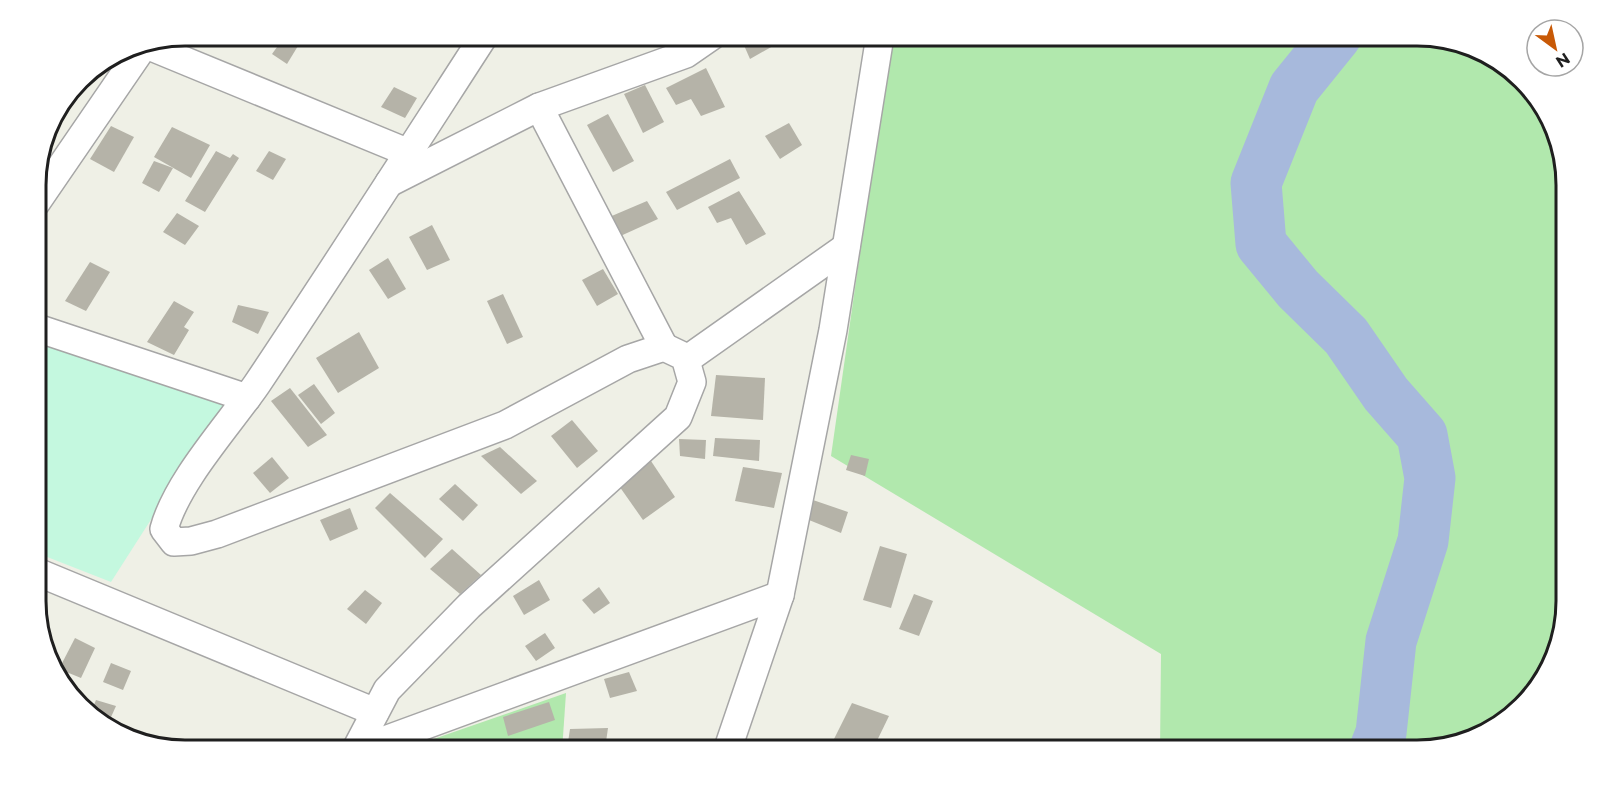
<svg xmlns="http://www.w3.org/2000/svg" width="1603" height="787" font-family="Montserrat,sans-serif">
  <rect width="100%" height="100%" fill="#eff0e6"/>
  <!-- grass -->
  <g fill="#b1e8ad">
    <path d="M891 36H1418L1483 51 1536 95 1566 166 1567 602 1552 667 1500 726 1427 751H1160L1161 654 831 456Z"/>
    <path d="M566 693 562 751H399Z"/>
  </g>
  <!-- park -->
  <path fill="#c4f8df" d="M37 338 225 404 111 582 37 553Z"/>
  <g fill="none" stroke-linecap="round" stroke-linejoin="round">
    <!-- river -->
    <path stroke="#a7b9dc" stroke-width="51" d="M1336 36 1294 88 1256 183 1261 244 1298 289 1346 336 1386 394 1422 435 1430 478 1423 541 1391 641 1381 733 1374 751"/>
  </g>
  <!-- building -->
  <g fill="#b5b3a8">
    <path d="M285 36H293L301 41 287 64 272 54Z"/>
    <path d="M754 36H767L773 46 750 59 743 43Z"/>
    <path d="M706 68 725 107 701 116 691 99 676 105 666 88Z"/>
    <path d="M645 85 664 122 643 133 624 94Z"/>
    <path d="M394 87 417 98 405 118 381 107Z"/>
    <path d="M608 114 634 161 613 172 587 125Z"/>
    <path d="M789 123 802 145 780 159 765 136Z"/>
    <path d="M111 126 134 137 114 172 90 159Z"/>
    <path d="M172 127 210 145 191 178 154 157Z"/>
    <path d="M216 151 230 158 233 154 239 158 205 212 185 201Z"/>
    <path d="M269 151 286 159 273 180 256 171Z"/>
    <path d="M730 159 740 178 677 210 666 192Z"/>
    <path d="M154 161 173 168 159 192 142 183Z"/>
    <path d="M739 191 766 234 746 245 731 218 717 223 708 207Z"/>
    <path d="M647 201 658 219 616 238 607 218Z"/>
    <path d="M177 213 199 226 185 245 163 232Z"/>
    <path d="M432 225 450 260 427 270 409 237Z"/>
    <path d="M388 258 406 289 388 299 369 270Z"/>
    <path d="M90 262 110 272 86 311 65 301Z"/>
    <path d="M603 269 618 294 597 306 582 280Z"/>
    <path d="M503 294 523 337 507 344 487 301Z"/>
    <path d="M174 301 194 312 184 327 189 330 174 355 147 342Z"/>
    <path d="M238 305 269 312 258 334 232 322Z"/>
    <path d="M359 332 379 368 338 393 316 358Z"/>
    <path d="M716 375 765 378 763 420 711 416Z"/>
    <path d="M314 384 335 413 321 424 298 395Z"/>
    <path d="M290 388 327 435 308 447 271 401Z"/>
    <path d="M572 420 598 451 577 468 551 436Z"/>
    <path d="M715 438 760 440 759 461 713 456Z"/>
    <path d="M679 439 706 440 705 459 680 456Z"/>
    <path d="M500 447 537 481 521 494 481 456Z"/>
    <path d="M851 455 869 459 865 476 846 470Z"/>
    <path d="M272 457 289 478 270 493 253 473Z"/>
    <path d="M651 461 675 497 643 520 617 483Z"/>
    <path d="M743 467 782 473 774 508 735 501Z"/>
    <path d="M455 484 478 505 463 521 439 499Z"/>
    <path d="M390 493 443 539 425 558 375 508Z"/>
    <path d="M813 500 848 512 841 533 809 520Z"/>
    <path d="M350 508 358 529 330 541 320 520Z"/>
    <path d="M880 546 907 554 891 608 863 600Z"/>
    <path d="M452 549 481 575 460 594 430 569Z"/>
    <path d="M539 580 550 600 524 615 513 596Z"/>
    <path d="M599 587 610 603 594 614 582 600Z"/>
    <path d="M365 590 382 603 366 624 347 609Z"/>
    <path d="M914 594 933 601 919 636 899 629Z"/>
    <path d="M545 633 555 648 536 661 525 646Z"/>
    <path d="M75 638 95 648 81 678 59 669Z"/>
    <path d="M111 663 131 671 123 690 103 682Z"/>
    <path d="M629 672 637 691 610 698 604 679Z"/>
    <path d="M96 700 116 706 107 726 91 712Z"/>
    <path d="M549 702 555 720 508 736 503 717Z"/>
    <path d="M852 703 889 716 872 751H828Z"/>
    <path d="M608 728 605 749H567L570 729Z"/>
  </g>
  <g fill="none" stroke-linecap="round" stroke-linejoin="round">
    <defs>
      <g id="street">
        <path d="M144 44 409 153"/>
        <path d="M539 107 664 347"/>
        <path d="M389 183 539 107 686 54 712 36"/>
        <path d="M36 203 145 44"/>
        <path d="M37 328 247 398"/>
        <path d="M686 360 846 247"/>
        <path d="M37 572 375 712"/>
        <path d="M355 751 387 690 469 606 678 417 692 382 685 357 664 347 628 359 505 425 217 534 191 541 174 542 164 529C177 481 228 426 257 384 334 269 409 152 484 36"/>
        <path d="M355 751 780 595"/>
        <path d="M727 751 780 595 833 330 880 36"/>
      </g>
    </defs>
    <!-- street casing -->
    <use href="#street" stroke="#a6a6a6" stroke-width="30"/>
    <!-- street -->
    <use href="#street" stroke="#fff" stroke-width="27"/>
  </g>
  <!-- crop -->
  <path d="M0 0H1603V787H0ZM185 46H1417A139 139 0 0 1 1556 185V601A139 139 0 0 1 1417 740H185A139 139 0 0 1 46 601V185A139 139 0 0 1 185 46Z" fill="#fff" fill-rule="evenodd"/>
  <path fill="none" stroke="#1f1f1f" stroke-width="3" d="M185 46H1417A139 139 0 0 1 1556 185V601A139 139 0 0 1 1417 740H185A139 139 0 0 1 46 601V185A139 139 0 0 1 185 46Z"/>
  <!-- north arrow -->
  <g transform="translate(1555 48) rotate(147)"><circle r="28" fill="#ffffff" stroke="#a5a5a5" stroke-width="1.5"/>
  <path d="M0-4.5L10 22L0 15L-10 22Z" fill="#c85906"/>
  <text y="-9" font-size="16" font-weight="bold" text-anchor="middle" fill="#1f1f1f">N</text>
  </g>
</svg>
